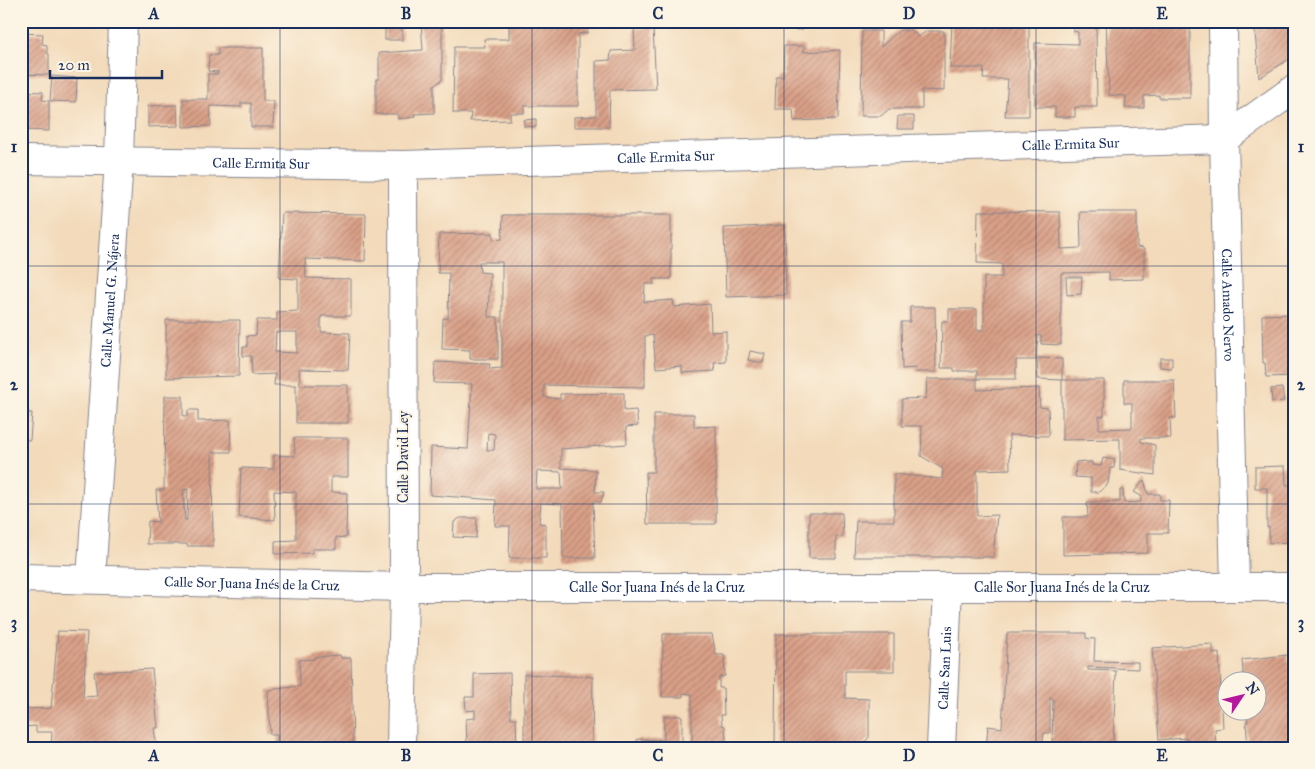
<svg xmlns="http://www.w3.org/2000/svg" width="1315" height="769" font-family="'IM FELL Great Primer',serif">
  <defs>
    <pattern id="building-hatch" width="6" height="6" patternUnits="userSpaceOnUse" patternTransform="scale(1.25)"><rect width="6" height="6" fill="#daa087"/><path d="M-1 1l2-2M0 6l6-6M5 7l2-2" fill="none" stroke="#b08372"/></pattern>
  </defs>
  <rect width="100%" height="100%" fill="#fcf5e5"/>
  <filter id="ink" filterUnits="userSpaceOnUse"><feTurbulence type="fractalNoise" baseFrequency=".02" numOctaves="2"/><feDisplacementMap in="SourceGraphic" scale="10" xChannelSelector="R" yChannelSelector="G"/><feConvolveMatrix kernelMatrix="1 2 1 2 8 2 1 2 1" color-interpolation-filters="sRGB"/></filter>
  <filter id="wash" filterUnits="userSpaceOnUse"><feTurbulence type="fractalNoise" baseFrequency=".0096" numOctaves="4" result="noise"/><feDisplacementMap in="SourceGraphic" scale="20" xChannelSelector="R" yChannelSelector="G"/><feGaussianBlur stdDeviation="1.12" result="paint"/><feColorMatrix in="noise" values="0 0 0 0 0 0 0 0 0 0 0 0 0 0 0 0 0 1.4 0 .05"/><feComposite in="paint" operator="in"/></filter>
  <g filter="url(#wash)">
    <rect width="100%" height="100%" fill="#f3daba"/>
    <g id="blocks">
      <!-- building -->
      <g fill="url(#building-hatch)" fill-rule="evenodd">
        <path d="M438 21H442V80L434 85V113L414 114 415 117 398 119V114H376V79H379V53L423 50 421 23H437Z"/>
        <path d="M509 21H587L588 33 578 34V106H524V113H510V120L470 121 471 113H453L454 47H485L484 39H509Z"/>
        <path d="M781 21H803V30L781 29Z"/>
        <path d="M952 21H1029V116H1005L1008 79H983L984 68H950Z"/>
        <path d="M1074 21H1096L1097 107H1075V117H1055V107H1035V43L1078 44V32L1073 31Z"/>
        <path d="M1106 21H1190V98H1159V95L1144 96V108H1125L1126 96 1109 95Z"/>
        <path d="M1254 21H1294V56L1259 78Z"/>
        <rect x="385" y="23" width="17" height="17"/>
        <path d="M653 27 656 89 610 90 609 127H574V117L596 116V61L610 60 611 51 635 50 634 29Z"/>
        <path d="M900 30H912L918 37 927 31H944V91L922 90V109H889L881 116H861L862 31H881V47Z"/>
        <path d="M21 33 43 34 42 44 47 45V53L49 54V75L21 74Z"/>
        <path d="M784 46H804V52L840 50 838 119 794 121 793 109H775L776 76H783Z"/>
        <path d="M218 48H263V101H274L273 127H251V103H241V107L210 106 211 126 183 127V99H208V74H218V72L208 71 209 55H218Z"/>
        <path d="M52 76 77 78 76 102 50 101Z"/>
        <path d="M21 91 43 92 42 100 49 101V131L21 130Z"/>
        <path d="M177 105 178 126 148 127V106Z"/>
        <path d="M898 116H914V129H897Z"/>
        <path d="M536 119V127L524 126V120Z"/>
        <path d="M978 211 1060 212 1061 249 1081 248 1080 212H1137V248L1142 247 1144 250V279L1109 280V272L1061 273V345L1041 344V336L1038 335 1036 360H1016V379H977V390L1039 388 1040 407 1048 408 1049 436 1009 435 1010 469 977 470V516L997 515 993 557H854L856 521H894V474L942 479 943 469 921 456 922 426H902V399L926 398 927 379H977V371H954V368H941L942 321H949V309H977V330H984V277H1002V264L977 263Z"/>
        <path d="M282 213 366 214 365 261 305 259 306 278 351 279V316H321V332L350 333 348 370 299 369 300 385H348V423H296V385H274L275 374 252 375 251 356H243V347H247V336L256 335 257 320H277V312L298 311V279L279 278ZM276 332H297V353L275 352Z"/>
        <path d="M503 215H671V279H653L654 284H645L644 302 673 300 674 307 710 304 711 332 726 331V362L714 363 715 371 682 373V366L656 368 653 335 645 336V387L544 385V397L560 399V394L624 393V411L636 410 638 426 626 427 627 444 561 449V468L596 470 595 492H604L601 502H593L595 558H563L562 504 541 503 539 523 546 524V558H509L510 526H495L496 500 430 495 431 447 468 449 472 384 434 383 435 362 490 364 489 369 502 368V262H479L480 272 490 273 488 317H498V359H470V350L442 349 443 318 448 319 449 273H438L439 234 493 233V240L502 239ZM488 433 495 434 494 450H487ZM537 471 561 472 562 489H536Z"/>
        <path d="M785 225 786 295 726 297 724 228Z"/>
        <path d="M1066 277H1082L1081 294 1067 295Z"/>
        <path d="M910 307H935L936 372H915L916 368 902 369 901 322H910Z"/>
        <path d="M1292 314V320H1294V376L1266 377 1265 363H1263L1262 315Z"/>
        <path d="M166 320H240L239 376 166 378Z"/>
        <path d="M750 351 765 354 763 363 748 360Z"/>
        <path d="M1037 358 1062 359V380L1038 379Z"/>
        <path d="M1160 358H1172V368L1160 367Z"/>
        <path d="M1062 380H1104V416H1099V429L1132 428V403H1124V380H1174L1176 418H1170L1171 438H1141V442L1155 445V475L1120 470V439L1062 440Z"/>
        <path d="M1282 388 1284 401 1272 402 1271 389Z"/>
        <path d="M165 396H183V416H188V410H198V421L230 420 231 452H212L213 546H187V544H147L148 521 158 522 156 490H164ZM188 489 187 520H185L183 490Z"/>
        <path d="M21 412 32 413 30 440 21 439Z"/>
        <path d="M654 414H694V427L716 426V524H647L646 472H654Z"/>
        <path d="M294 438H348V477H331V492L347 493 346 538 336 537V549H312V553L275 554V541L296 540V492L274 491 275 520 239 517 241 468 274 469V455L295 456Z"/>
        <path d="M1103 458 1115 460 1114 468H1110L1108 484 1099 492H1091V478L1075 477 1076 462 1085 461V462H1092V465L1101 466Z"/>
        <path d="M1285 466 1286 485H1294V542L1269 543V527L1267 528V488H1255V467Z"/>
        <path d="M1144 480 1148 494H1160V500H1169L1168 533H1148V553L1063 555V517H1088L1087 502H1120V490H1123L1124 503 1141 502V496L1134 492Z"/>
        <path d="M809 513H842L843 537 836 536V558H809Z"/>
        <path d="M460 518H477L476 538 453 537 454 522Z"/>
        <path d="M58 631 87 632 83 697 97 696 94 672 152 669 158 728H154L157 748H51L52 732H36V726L21 727V709L51 708Z"/>
        <path d="M1007 633H1086V638L1095 639 1094 661 1138 662V669L1088 667V670L1116 671 1113 745H1084V748H1052L1053 698H1050V733H1044L1042 748H986L988 726 1002 728Z"/>
        <path d="M663 634H712L716 655H724L725 676 719 677V688H723L724 715H721L722 725 725 726 726 740 720 741V748H692V694L683 693V697H662Z"/>
        <path d="M776 634H894V671H845V698L869 699V737L862 746H775Z"/>
        <path d="M1213 644V654L1219 653 1223 728 1215 729 1216 748H1187V738L1159 740 1152 648Z"/>
        <path d="M340 655 341 658H351L353 748H277V735H270L268 690 300 686 299 660 314 659V657Z"/>
        <path d="M1288 655 1294 718V748H1248L1246 722H1248L1247 712H1258V682H1244L1242 660Z"/>
        <path d="M510 673 511 718H516L517 748H467L466 719 475 718V710L466 711 465 697H474V674Z"/>
        <path d="M524 674 593 677 592 748H524Z"/>
        <path d="M664 716H682V748H606V745L637 744V739L664 740Z"/>
      </g>
    </g>
  </g>
  <g filter="url(#ink)">
    <use href="#blocks" fill-opacity="0" stroke="#87848c" stroke-width="1"/>
    <g fill="none" stroke-linecap="round" stroke-linejoin="round">
      <defs>
        <g id="street">
          <path id="s1" d="M1223 21 1224 139 1235 587"/>
          <path id="s2" d="M21 160 403 165 1224 139 1294 89"/>
          <path id="s3" d="M21 578 404 587H1294"/>
          <path id="s4" d="M91 579 119 161 123 21"/>
          <path d="M401 748 404 587 403 165"/>
          <path id="s5" d="M941 748 948 588"/>
        </g>
      </defs>
      <!-- street casing -->
      <use href="#street" stroke="#87848c" stroke-width="30"/>
      <!-- street -->
      <use href="#street" stroke="#fff" stroke-width="28"/>
    </g>
  </g>
  <!-- grid -->
  <path fill="none" stroke="#1b2f5e" stroke-width="1" stroke-opacity="0.55" d="M280 21V748M532 21V748M784 21V748M1036 21V748M21 266H1294M21 504H1294"/>
  <g text-anchor="middle" dominant-baseline="central" stroke-width="4" stroke-linejoin="round" paint-order="stroke">
    <!-- street labels -->
    <g font-size="14" fill="#1b2f5e" stroke="#fcf5e5">
      <text stroke="none"><textPath href="#s2" startOffset="1050">Calle Ermita Sur</textPath></text>
      <text stroke="none"><textPath href="#s2" startOffset="645">Calle Ermita Sur</textPath></text>
      <text stroke="none"><textPath href="#s2" startOffset="240">Calle Ermita Sur</textPath></text>
      <text stroke="none"><textPath href="#s4" startOffset="279">Calle Manuel G. Nájera</textPath></text>
      <text stroke="none"><textPath href="#s1" startOffset="284">Calle Amado Nervo</textPath></text>
      <text transform="translate(403 457) rotate(-90)">Calle David Ley</text>
      <text stroke="none"><textPath href="#s3" startOffset="231">Calle Sor Juana Inés de la Cruz</textPath></text>
      <text stroke="none"><textPath href="#s3" startOffset="636">Calle Sor Juana Inés de la Cruz</textPath></text>
      <text stroke="none"><textPath href="#s3" startOffset="1041">Calle Sor Juana Inés de la Cruz</textPath></text>
      <text stroke="none"><textPath href="#s5" startOffset="80">Calle San Luis</textPath></text>
    </g>
  </g>
  <!-- margin -->
  <rect width="1315" height="769" fill="none" stroke="#fcf5e5" stroke-width="55"/>
  <!-- north arrow -->
  <g transform="translate(1242 696) rotate(55)"><circle r="24" fill="#fcf5e5" stroke="#a2a6af"/>
  <path d="M0-4L9 19L0 12L-9 19Z" fill="#b5179e"/>
  <text y="-8" font-size="14" font-weight="bold" text-anchor="middle" fill="#1b2f5e">N</text>
  </g>
  <!-- scale -->
  <path d="M50 70v8h112v-8" fill="none" stroke="#1b2f5e" stroke-width="2.5"/>
  <text x="58" y="70" font-size="15" fill="#1b2f5e" stroke="#fcf5e5" stroke-width="4" paint-order="stroke">20 m</text>
  <rect x="28" y="28" width="1260" height="714" fill="none" stroke="#1b2f5e" stroke-width="2"/>
  <g font-size="16" text-anchor="middle" font-weight="bold" fill="#1b2f5e">
    <text x="154" y="19">A</text>
    <text x="406" y="19">B</text>
    <text x="658" y="19">C</text>
    <text x="909" y="19">D</text>
    <text x="1162" y="19">E</text>
    <text x="14" y="152">1</text>
    <text x="1301" y="152">1</text>
    <text x="14" y="390">2</text>
    <text x="1301" y="390">2</text>
    <text x="14" y="628">3</text>
    <text x="1301" y="628">3</text>
    <text x="154" y="761">A</text>
    <text x="406" y="761">B</text>
    <text x="658" y="761">C</text>
    <text x="909" y="761">D</text>
    <text x="1162" y="761">E</text>
  </g>
</svg>
